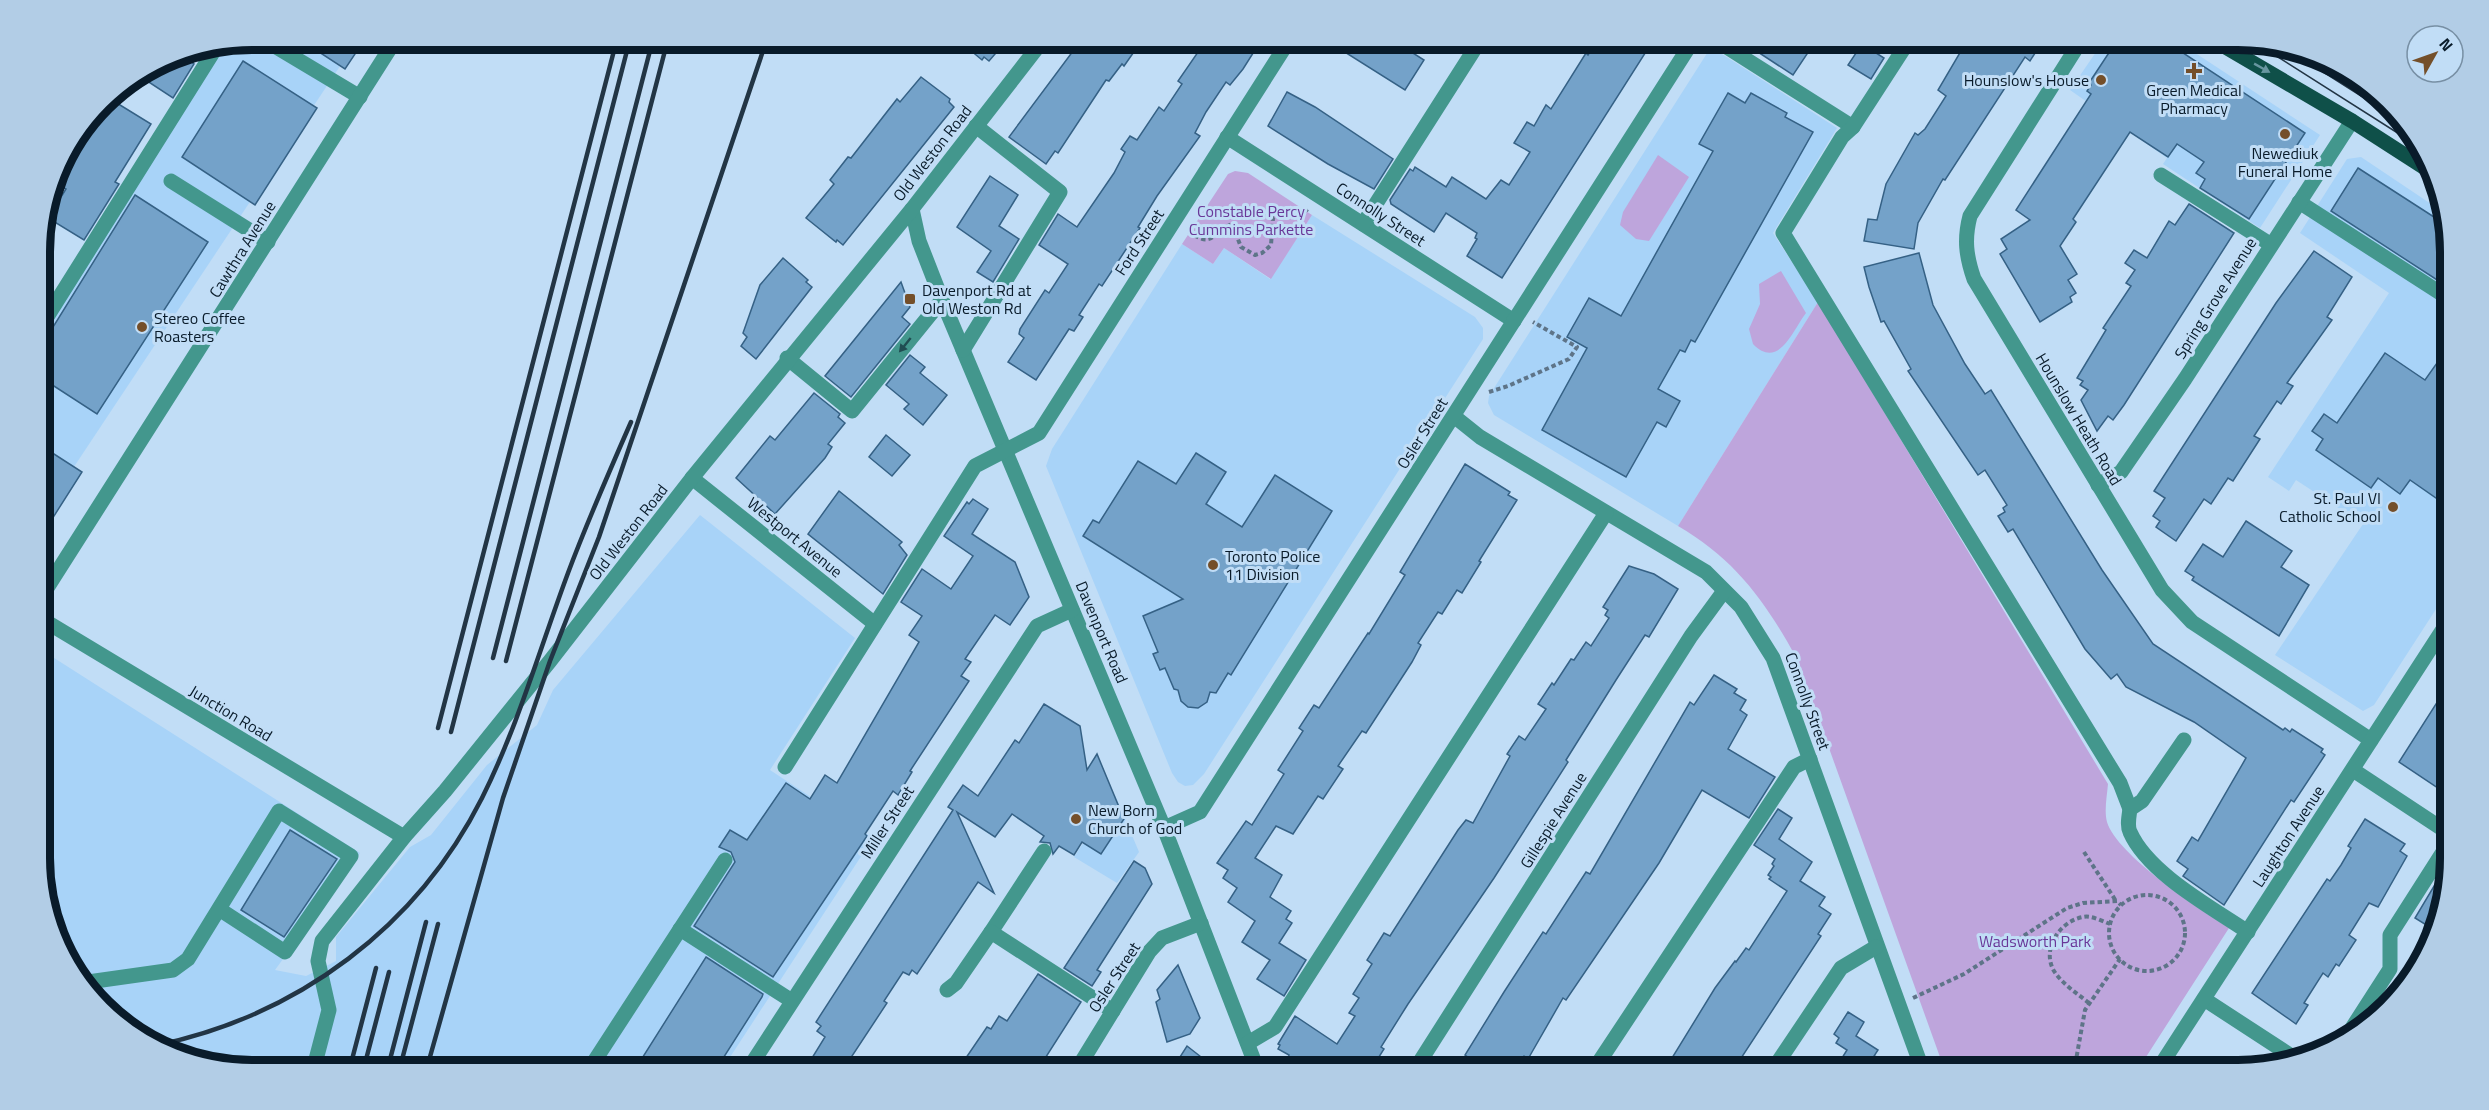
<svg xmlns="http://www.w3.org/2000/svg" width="2489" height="1110" font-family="'Titillium Web',sans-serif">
  <rect width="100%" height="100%" fill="#c1ddf6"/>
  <!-- built -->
  <g fill="#a8d3f8">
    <path d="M252 39H358L40 518V330L222 45Z"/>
    <path d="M2105 39H2174L2320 135 2260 228 2163 164 2167 158 2070 90Z"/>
    <path d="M1711 47 1837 128 1773 233 1818 302 1678 526 1494 415 1488 403 1489 396Z"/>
    <path d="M2361 157 2443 212 2448 224 2449 589 2374 705 2363 711 2275 655 2363 524 2296 480 2289 491 2268 477 2389 293 2300 233 2347 159Z"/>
    <path d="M1312 215 1475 317 1483 328V339L1204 774 1193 785 1185 786 1178 782 1172 773 1046 466 1052 449 1182 244 1213 264 1224 248 1270 279Z"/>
    <path d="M700 515 855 638 770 770 873 838 721 1071H252L171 1055 83 988 41 886 40 649 360 853 275 970 306 976 336 961V937L410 847 431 835 487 765 537 725 553 690Z"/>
    <path d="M1115 795 1139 852 1117 883 1074 857Z"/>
  </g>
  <!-- green -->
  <g fill="#bea5dc">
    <path d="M1658 155 1689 177 1649 241 1636 239 1620 225 1623 212Z"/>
    <path d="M1235 171 1248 173 1312 215 1271 279 1224 248 1213 264 1182 244 1228 174Z"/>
    <path d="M1781 271 1806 313C1794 328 1779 371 1753 344L1749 329 1760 304 1759 284Z"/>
    <path d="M1818 302 2108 784C2107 796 2104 811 2107 822 2117 855 2199 909 2229 928L2137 1071H1945L1797 659C1765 601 1736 560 1678 526Z"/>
  </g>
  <!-- building -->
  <g fill="#74a2c9" stroke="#356185" stroke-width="1.5">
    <path d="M299 39H365L345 69Z"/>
    <path d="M957 39H1008L989 61 984 57 982 60Z"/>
    <path d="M1082 39H1143L1124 66 1122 64 1109 81 1106 80 1058 153 1055 151 1046 164 1009 137Z"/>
    <path d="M1207 39H1262L1243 69 1230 85 1226 82 1206 112 1195 133 1200 136 1157 196 1138 227 1140 228 1102 286 1099 284 1079 315 1083 317 1074 331 1069 329 1036 380 1008 362 1024 338 1019 334 1020 329 1045 290 1049 293 1068 264 1039 245 1058 214 1077 227 1114 173 1125 152 1121 149 1130 136 1137 140 1159 107 1164 111 1182 84 1178 81Z"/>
    <path d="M1324 39H1391L1424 60 1405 90Z"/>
    <path d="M1598 39H1636L1649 47 1502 278 1467 256 1477 239 1475 238 1477 233 1446 213 1434 232 1391 204 1390 200 1410 169 1413 171 1415 167 1446 187 1452 177 1486 199 1501 180 1509 185 1530 152 1514 143 1527 122 1534 126 1546 105 1551 109 1586 53 1588 55Z"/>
    <path d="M1738 39H1817L1793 75Z"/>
    <path d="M1968 39H1981L1999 51 2004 44 1996 39H2044L2030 61 2025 57 1945 180 1943 179 1918 223 1914 249 1864 241 1868 219 1877 220 1886 184 1915 133 1918 135 1925 129 1946 96 1938 90Z"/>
    <path d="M2118 39H2162L2305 133 2249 219 2200 188 2205 179 2196 173 2204 162 2177 144 2168 157 2130 132 2073 219 2076 222 2060 246 2077 274 2068 280 2076 293 2070 297 2072 302 2040 322 2000 254 2007 249 2001 239 2030 220 2016 210 2091 94 2087 91 2091 85 2089 83Z"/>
    <path d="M1862 44 1884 58 1871 79 1848 65Z"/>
    <path d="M196 50 189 60 194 64 173 98 138 75 171 55Z"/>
    <path d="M243 61 317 108 255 205 182 157Z"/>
    <path d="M921 77 950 99 949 102 954 107 843 245 837 240 836 242 806 218 834 184 830 180 848 157 851 158 897 99 900 102Z"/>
    <path d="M1287 92 1315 107 1393 159 1374 189 1328 164 1268 126Z"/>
    <path d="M1728 93 1745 103 1751 93 1787 113 1785 117 1813 132 1695 342 1691 340 1685 352 1680 350 1658 389 1680 401 1666 427 1657 422 1626 477 1542 430 1587 348 1567 337 1589 298 1621 316 1713 151 1699 144Z"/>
    <path d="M107 97 151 124 115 182 119 184 84 240 48 218 66 189 54 182 61 157Z"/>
    <path d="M2358 168 2448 226V287L2331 211Z"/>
    <path d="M990 176 1018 195 999 226 1019 239 993 282 977 272 991 251 957 227Z"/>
    <path d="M135 195 208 242 97 414 40 377V348Z"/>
    <path d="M2189 204 2234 233 2124 405 2113 420 2108 416 2097 431 2081 400 2088 390 2080 385 2083 381 2077 378 2106 330 2103 328 2131 286 2126 283 2135 270 2125 263 2134 250 2147 258 2169 221 2175 225Z"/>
    <path d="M2314 251 2352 277 2327 317 2332 320 2287 383 2293 386 2281 404 2277 401 2254 436 2260 439 2233 481 2228 478 2211 504 2204 499 2176 541 2156 527 2160 521 2153 516 2165 498 2154 491 2276 303Z"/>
    <path d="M1919 253 1933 305 1965 364 1985 394 1991 390 2102 570 2153 644 2283 730 2285 728 2290 732 2292 729 2323 749 2321 752 2325 755 2294 802 2291 800 2224 905 2183 876 2188 869 2177 861 2192 837 2198 841 2246 758 2194 722 2126 687 2117 674 2111 679 2085 649 2013 529 2008 532 1998 516 2005 512 2003 508 2007 505 1985 470 1978 475 1908 371 1911 369 1884 321 1881 322 1869 287 1864 267Z"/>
    <path d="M783 258 808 280 806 282 812 287 756 359 741 346 747 337 743 333 760 285Z"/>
    <path d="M901 282 910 307 902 317 910 324 851 397 825 376Z"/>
    <path d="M2449 346V507L2410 480 2400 494 2378 478 2371 488 2316 450 2323 439 2312 431 2324 414 2337 423 2385 353 2425 380Z"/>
    <path d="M910 355 925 367 920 373 947 395 923 425 904 409 909 404 886 385Z"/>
    <path d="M814 393 840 414 838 417 845 423 828 444 832 447 825 458 775 514 736 478 770 436 775 440Z"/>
    <path d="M886 435 910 455 892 476 869 457Z"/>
    <path d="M40 445 82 472 40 538Z"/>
    <path d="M1196 453 1226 472 1206 504 1242 527 1275 475 1332 511 1231 675 1228 673 1216 693 1210 692 1207 702 1198 708 1188 707 1181 701 1178 690 1174 689 1165 668 1160 670 1153 654 1158 652 1143 616 1183 599 1083 536 1093 520 1099 523 1138 461 1176 484Z"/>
    <path d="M1465 464 1510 492 1508 495 1517 500 1479 561 1481 562 1462 593 1457 590 1442 614 1438 612 1418 643 1421 645 1412 662 1366 733 1362 731 1338 766 1343 769 1323 799 1318 796 1293 834 1276 826 1255 858 1282 875 1270 897 1291 911 1286 919 1292 923 1279 943 1306 960 1284 996 1257 979 1270 960 1242 942 1255 921 1228 902 1237 888 1223 878 1228 870 1217 863 1246 821 1252 825 1284 774 1278 770 1303 731 1299 728 1314 705 1319 708 1368 633 1369 634 1405 575 1400 572Z"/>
    <path d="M839 491 902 542 899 545 907 555 883 594 808 534Z"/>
    <path d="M973 499 988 509 972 534 1015 562 1029 597 1010 625 995 615 965 659 971 662 961 676 969 681 910 771 912 772 898 795 893 791 865 834 867 836 773 977 694 926 735 862 731 852 719 847 730 830 747 840 786 783 810 799 825 775 837 783 919 642 909 635 922 616 901 602 922 569 951 589 973 556 944 536 967 502 969 504Z"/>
    <path d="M2246 521 2292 551 2281 567 2309 585 2279 636 2192 580 2194 577 2185 571 2203 544 2223 557Z"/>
    <path d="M1629 566 1654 574 1678 589 1649 637 1645 635 1616 680 1566 760 1568 762 1494 878 1408 1004 1381 1047 1384 1049 1370 1071H1297L1287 1064 1289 1055 1278 1049 1280 1045 1278 1044 1295 1016 1337 1044 1355 1016 1349 1013 1359 998 1353 994 1372 964 1367 960 1384 933 1390 936 1458 830 1466 820 1473 823 1510 756 1507 754 1519 736 1525 740 1546 709 1538 704 1552 683 1554 685 1571 659 1574 660 1586 642 1591 646 1609 618 1605 615 1608 610 1603 607Z"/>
    <path d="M1714 675 1737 689 1734 693 1746 700 1740 710 1747 715 1728 749 1775 777 1749 818 1702 790 1659 863 1566 1000 1563 998 1528 1059 1524 1056 1516 1071H1461L1469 1058 1465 1055 1504 992 1543 932 1546 934 1586 872 1590 874 1690 702 1694 705Z"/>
    <path d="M2450 682V796L2399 762Z"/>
    <path d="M1044 704 1080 726 1087 770 1097 754 1124 819 1101 854 1082 842 1074 855 1059 846 1053 854 1050 843 1040 842 1044 836 1012 814 995 837 957 812 994 893 978 882 917 974 912 970 909 975 903 972 884 1001 887 1003 850 1059 870 1071H804L825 1037 817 1031 821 1026 816 1022 953 810 948 807 963 785 978 796 1015 740 1019 743Z"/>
    <path d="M1778 809 1792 818 1779 839 1812 862 1800 881 1825 897 1819 906 1831 914 1818 934 1821 936 1734 1069 1728 1065 1725 1071H1664L1715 988 1735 961 1736 962 1746 948 1749 950 1787 891 1769 879 1771 877 1768 875 1774 866 1772 864 1775 859 1754 845Z"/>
    <path d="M2365 819 2405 844 2400 851 2407 856 2378 907 2369 903 2349 935 2356 940 2339 966 2336 964 2328 977 2323 973 2304 1003 2308 1005 2296 1024 2252 993 2327 879 2330 881 2341 865 2351 848 2348 846Z"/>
    <path d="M290 830 337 859 284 937 241 910Z"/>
    <path d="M1134 861 1145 868 1152 884 1097 970 1101 972 1092 986 1064 968Z"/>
    <path d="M2449 861H2450L2436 931 2415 918Z"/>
    <path d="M706 957 763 994 762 997 715 1071H634Z"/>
    <path d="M1178 965 1200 1018 1190 1034 1167 1042 1156 1002 1160 999 1157 990Z"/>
    <path d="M1038 974 1081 1002 1037 1071H957L987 1027 991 1029 999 1016 1007 1021Z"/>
    <path d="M1848 1012 1864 1022 1856 1036 1878 1050 1874 1056 1877 1057 1868 1071H1834L1847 1050 1836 1043 1839 1038 1834 1034Z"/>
    <path d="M1187 1046 1219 1071H1171Z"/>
  </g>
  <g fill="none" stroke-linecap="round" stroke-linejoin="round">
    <!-- path -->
    <g stroke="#5e7488" stroke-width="4" stroke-dasharray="4.5 3" stroke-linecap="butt">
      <path d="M1188 231C1214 250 1211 232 1232 224L1241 247 1255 255 1262 253 1271 245 1273 218 1281 214 1296 218 1308 209"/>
      <path d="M1489 392 1508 386 1569 359 1577 347 1533 322"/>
      <path d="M2084 852 2116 901"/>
      <circle cx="2147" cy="933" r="38"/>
      <path d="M1913 998 1964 974 2067 908 2083 903 2117 901 2121 905"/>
      <path d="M2089 1003C2078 994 2062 984 2054 971 2041 949 2060 921 2083 917 2091 915 2102 921 2110 924"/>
      <path d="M2074 1071 2085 1010 2120 959"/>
    </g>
    <!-- minor -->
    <g stroke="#43978d" stroke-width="15">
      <path d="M263 39 360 97"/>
      <path d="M1714 39 1853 127"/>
      <path d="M1910 39 1853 127 1842 137 1783 233 2120 783 2130 809"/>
      <path d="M2082 39 1970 216C1964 239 1966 256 1974 279L2162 590 2192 622 2371 740"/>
      <path d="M1227 137 1514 321"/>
      <path d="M2161 175 2270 244"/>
      <path d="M171 181 268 242"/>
      <path d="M2299 202 2448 298"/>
      <path d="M912 209 919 241 942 300 1164 828 1258 1071"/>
      <path d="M1363 224 1481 39"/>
      <path d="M40 328 217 46"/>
      <path d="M963 350 1060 192 976 126"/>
      <path d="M787 358 852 411 942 300"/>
      <path d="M1455 417 1480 437 1706 572 1741 607 1773 658 1923 1071"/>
      <path d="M692 478 875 624"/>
      <path d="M2098 485 2121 472 2185 379 2352 121"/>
      <path d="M40 599 396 39"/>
      <path d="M40 618 404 837"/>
      <path d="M2184 740 2142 801 2130 809C2129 816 2127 826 2130 832 2148 873 2211 907 2248 932"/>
      <path d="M785 767 975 466 1039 433 1290 39"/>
      <path d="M2353 770 2450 834"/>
      <path d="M1164 828 1200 812 1694 39"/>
      <path d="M680 929 792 1001"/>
      <path d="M991 932 1044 851"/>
      <path d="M81 983 173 970 188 959 279 811 351 856 285 952 219 909"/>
      <path d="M947 990 956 983 991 932 1113 1011"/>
      <path d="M2204 999 2299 1061"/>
      <path d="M2345 1039 2390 969V935L2450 841"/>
      <path d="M1248 1043 1275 1027 1606 513"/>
      <path d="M313 1071 329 1010 318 961 322 941 404 837 445 791 550 661 692 478 912 209 1044 39"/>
      <path d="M588 1071 725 860"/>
      <path d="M747 1071 1037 626 1072 610"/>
      <path d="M1076 1071 1149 952 1162 938 1201 923"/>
      <path d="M1414 1071 1691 636 1724 591"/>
      <path d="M1593 1071 1794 767 1810 759"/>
      <path d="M1772 1071 1841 968 1876 947"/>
      <path d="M2157 1071 2449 620"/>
    </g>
    <!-- major -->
    <path stroke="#0f5049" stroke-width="15" d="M2212 39 2352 121 2425 168"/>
    <!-- tram -->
    <g stroke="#223545" stroke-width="1.5">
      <path d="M2256 43 2415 144"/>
      <path d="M2287 49 2407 125"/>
    </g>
    <!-- rail -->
    <g stroke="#223545" stroke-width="4.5">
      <path d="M493 658 653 39"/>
      <path d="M506 661 668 39"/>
      <path d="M438 728 617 39"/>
      <path d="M451 732 630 39"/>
      <path d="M158 1045C299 1015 417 927 482 798 518 726 540 648 568 573 587 522 609 472 631 422"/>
      <path d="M349 1071 376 968"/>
      <path d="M363 1071 389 972"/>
      <path d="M387 1071 426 922"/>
      <path d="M399 1071 438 924"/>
      <path d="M426 1071 503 798 550 661 599 537 767 39"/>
    </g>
  </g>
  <!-- one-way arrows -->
  <defs><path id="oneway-solid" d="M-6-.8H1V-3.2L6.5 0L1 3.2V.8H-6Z" transform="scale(1.5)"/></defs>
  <use fill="#6896a0" href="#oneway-solid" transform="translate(2262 68) rotate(29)"/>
  <use fill="#204d52" href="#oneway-solid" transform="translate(905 345) rotate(129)"/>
  <!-- markers -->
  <g fill="#744f2a" stroke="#c1ddf6" stroke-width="2">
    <path d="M2191 62h6v6h6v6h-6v6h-6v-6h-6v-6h6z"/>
    <circle cx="2101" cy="80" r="6"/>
    <circle cx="2285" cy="134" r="6"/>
    <rect x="904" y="293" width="12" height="12" rx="3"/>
    <circle cx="142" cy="327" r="6"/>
    <circle cx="2393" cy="507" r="6"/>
    <circle cx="1213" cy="565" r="6"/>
    <circle cx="1076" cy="819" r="6"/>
  </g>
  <g text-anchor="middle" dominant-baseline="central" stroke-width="6" stroke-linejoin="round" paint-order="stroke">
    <!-- poi labels -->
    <g font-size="16" fill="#091b2a" stroke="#c1ddf6" text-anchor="start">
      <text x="2089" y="80" text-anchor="end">Hounslow's House</text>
      <text x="2194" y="90" text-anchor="middle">Green Medical<tspan x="2194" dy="18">Pharmacy</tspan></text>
      <text x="2285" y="153" text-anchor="middle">Newediuk<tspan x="2285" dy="18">Funeral Home</tspan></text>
      <text x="922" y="290">Davenport Rd at<tspan x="922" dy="18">Old Weston Rd</tspan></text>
      <text x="154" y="318">Stereo Coffee<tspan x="154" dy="18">Roasters</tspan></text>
      <text x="2381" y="498" text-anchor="end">St. Paul VI<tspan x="2381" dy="18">Catholic School</tspan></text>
      <text x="1225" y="556">Toronto Police<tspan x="1225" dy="18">11 Division</tspan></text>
      <text x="1088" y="810">New Born<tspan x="1088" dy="18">Church of God</tspan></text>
    </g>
    <!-- street labels -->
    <g font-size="16" fill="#091b2a" stroke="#c1ddf6">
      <text transform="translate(932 153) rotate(-52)">Old Weston Road</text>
      <text transform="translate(1381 214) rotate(33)">Connolly Street</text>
      <text transform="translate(1139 242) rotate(-57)">Ford Street</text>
      <text transform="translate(242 249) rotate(-58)">Cawthra Avenue</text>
      <text transform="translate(2215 298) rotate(-58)">Spring Grove Avenue</text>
      <text transform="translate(2079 419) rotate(59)">Hounslow Heath Road</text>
      <text transform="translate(1422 433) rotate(-58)">Osler Street</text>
      <text transform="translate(628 532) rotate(-52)">Old Weston Road</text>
      <text transform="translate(795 537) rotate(39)">Westport Avenue</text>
      <text transform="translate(1102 632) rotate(67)">Davenport Road</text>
      <text transform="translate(1808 701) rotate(70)">Connolly Street</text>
      <text transform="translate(231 713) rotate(31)">Junction Road</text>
      <text transform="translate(1553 820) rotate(-58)">Gillespie Avenue</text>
      <text transform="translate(887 822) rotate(-57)">Miller Street</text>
      <text transform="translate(2288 836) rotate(-57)">Laughton Avenue</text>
      <text transform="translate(1114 977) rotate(-57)">Osler Street</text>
    </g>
    <!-- park labels -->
    <g font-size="16" fill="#693798" stroke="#c1ddf6">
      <text x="1251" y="211">Constable Percy<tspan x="1251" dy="18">Cummins Parkette</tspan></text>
      <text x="2035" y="941">Wadsworth Park</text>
    </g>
  </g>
  <!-- crop -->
  <path d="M0 0H2489V1110H0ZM252 50H2238A202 202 0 0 1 2440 252V858A202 202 0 0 1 2238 1060H252A202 202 0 0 1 50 858V252A202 202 0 0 1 252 50Z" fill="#b2cde6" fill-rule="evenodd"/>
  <path fill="none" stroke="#091b2a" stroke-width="8" d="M252 50H2238A202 202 0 0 1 2440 252V858A202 202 0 0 1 2238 1060H252A202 202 0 0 1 50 858V252A202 202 0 0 1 252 50Z"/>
  <!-- north arrow -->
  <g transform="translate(2435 54) rotate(50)"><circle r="28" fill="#c1ddf6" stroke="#778fa4" stroke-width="1.5"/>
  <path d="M0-4.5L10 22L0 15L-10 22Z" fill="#744f2a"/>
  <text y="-9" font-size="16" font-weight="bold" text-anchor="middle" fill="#091b2a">N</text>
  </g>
</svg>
